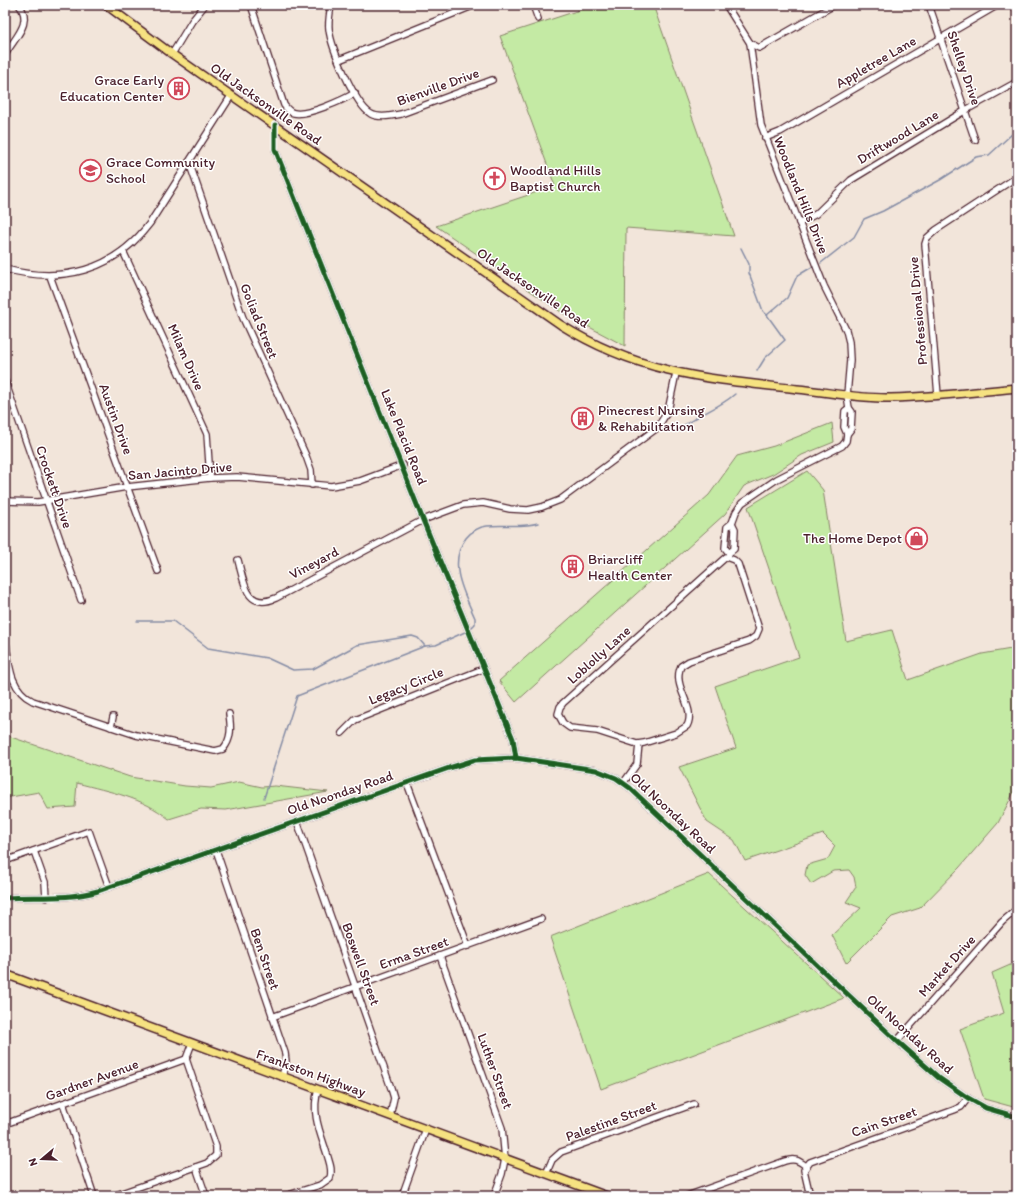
<svg xmlns="http://www.w3.org/2000/svg" width="1022" height="1201" font-family="Itim,sans-serif">
  <rect width="100%" height="100%" fill="#f2e5da"/>
  <filter id="ink" filterUnits="userSpaceOnUse"><feTurbulence type="fractalNoise" baseFrequency=".025" numOctaves="2"/><feDisplacementMap in="SourceGraphic" scale="8" xChannelSelector="R" yChannelSelector="G"/><feConvolveMatrix kernelMatrix="1 2 1 2 8 2 1 2 1" color-interpolation-filters="sRGB"/></filter>
  <g filter="url(#ink)">
    <!-- green -->
    <g fill="#c4eaa4" stroke="#878468">
      <path d="M595 5H653L734 236 626 228 625 346 561 312 436 226 555 186 500 36Z"/>
      <path d="M832 423 834 442 802 455 773 474 744 486 725 514 516 702 499 681 709 495 737 456 774 446Z"/>
      <path d="M807 471 823 490 846 641 892 630 908 680 982 654 1017 648V786L998 823 959 868 920 908 892 917 846 963 832 935 861 908 846 902 856 887 854 877 849 870 833 871 811 884 805 875 807 865 828 859 835 846 823 834 745 861 734 840 707 822 679 767 736 748 715 686 799 657 748 507Z"/>
      <path d="M5 735 130 777 185 786 211 788 239 782 262 787 275 786 328 792 226 810 201 809 169 819C142 797 110 792 77 783L75 807 48 809 39 792 5 798Z"/>
      <path d="M709 874 844 998 601 1089 550 937Z"/>
      <path d="M1017 962V1108L984 1099 960 1029 1004 1013 992 973Z"/>
    </g>
    <g fill="none" stroke-linecap="round" stroke-linejoin="round">
      <!-- stream -->
      <g stroke="#858ca5" stroke-width="1.5">
        <path d="M741 248 749 264V273L763 311 767 315"/>
        <path d="M821 263 854 237 864 219 883 211 940 180 976 157 989 155 1012 134 1017 133"/>
        <path d="M757 371 765 358 785 340 767 315 787 298 797 276 812 267"/>
        <path d="M679 429C696 415 718 409 735 394"/>
        <path d="M137 621H173L208 648 267 658 293 670 313 669 357 645 412 636 418 638 425 646"/>
        <path d="M471 628 475 624V618C464 593 447 563 466 538 471 532 479 527 487 526 504 524 521 528 538 523"/>
        <path d="M264 798 297 696 425 646 436 645 465 632"/>
      </g>
      <defs>
        <g id="minor">
          <path d="M251 5 284 105C287 109 289 112 294 113 308 116 343 100 355 93"/>
          <path d="M331 5C330 13 328 21 329 29 331 47 355 105 371 114 378 118 392 116 401 114L492 80"/>
          <path d="M533 5 538 19"/>
          <path d="M726 5 750 43 761 125 824 286 846 330 849 342 850 360 847 395 849 408 852 412 851 429 847 434 846 441 842 446 777 479 742 503 736 512 732 523"/>
          <path d="M929 5 975 140"/>
          <path d="M750 43 759 48 834 5"/>
          <path d="M172 54 192 21 205 5"/>
          <path d="M5 55C13 39 34 23 19 5"/>
          <path d="M339 60 475 5"/>
          <path d="M275 125V149L423 520 513 739 516 758"/>
          <path d="M765 138 780 132 998 5"/>
          <path d="M189 162 243 318 306 456 311 470 312 485"/>
          <path d="M799 223 816 214 851 180 966 110 1017 82"/>
          <path d="M123 251 207 434 210 478"/>
          <path d="M5 269C62 284 114 271 150 223L231 96"/>
          <path d="M50 276 158 571"/>
          <path d="M5 381 81 600"/>
          <path d="M938 395 925 244 927 238 936 230 1017 177"/>
          <path d="M847 434 844 427 845 411 849 408"/>
          <path d="M5 501 38 502 127 487 210 478 237 477 331 486 360 481 403 465"/>
          <path d="M726 557 734 560 738 564 759 629 756 636 749 641 689 661 681 666C671 687 697 707 687 726L676 733 644 743 637 744 597 731 570 728 563 723 558 714 560 707 563 703Z"/>
          <path d="M728 557 729 553 734 549 735 529 732 523 727 527 725 548 729 553"/>
          <path d="M238 560C244 582 246 611 276 598L423 520 463 505 483 503 510 509 528 510 542 507 560 500 657 428 668 411 676 373"/>
          <path d="M5 637C9 660 8 689 33 701L136 735 215 751 223 749C232 739 231 726 229 714"/>
          <path d="M111 727 113 717"/>
          <path d="M342 733 355 720 483 669"/>
          <path d="M624 782 637 764 639 744"/>
          <path d="M407 783 468 946"/>
          <path d="M297 821 391 1088 394 1098 390 1116"/>
          <path d="M216 850 285 1053 286 1061 282 1077"/>
          <path d="M34 851 45 882 46 898"/>
          <path d="M5 861 89 831 109 887"/>
          <path d="M5 898C37 896 67 900 98 891L449 768 475 760 516 758 596 770 616 778 630 788 897 1041 939 1078 968 1098 986 1108 1017 1117"/>
          <path d="M440 956 502 1128 505 1159 502 1174 494 1196"/>
          <path d="M272 1017 541 919"/>
          <path d="M897 1041 1002 922 1017 909"/>
          <path d="M186 1059 192 1043"/>
          <path d="M63 1103 94 1196"/>
          <path d="M5 1124 186 1059"/>
          <path d="M196 1167 206 1196"/>
          <path d="M546 1174 552 1160 561 1152 694 1104"/>
          <path d="M113 1196 207 1163 216 1155V1147L186 1059"/>
          <path d="M285 1196 320 1185 330 1178C333 1169 329 1162 327 1154 320 1132 311 1113 318 1090"/>
          <path d="M402 1196 426 1129"/>
          <path d="M687 1196 785 1161C794 1158 798 1160 806 1166"/>
          <path d="M810 1196 804 1170 810 1162 954 1110 961 1107 968 1098"/>
        </g>
        <g id="major">
          <path d="M106 5 172 54 561 325C639 374 709 379 797 389 828 392 860 399 891 398 933 397 975 392 1017 388"/>
          <path d="M5 974 607 1196"/>
        </g>
      </defs>
      <!-- minor casing -->
      <use href="#minor" stroke="#4a1f2b" stroke-width="8"/>
      <!-- major casing -->
      <use href="#major" stroke="#4a1f2b" stroke-width="10"/>
      <!-- minor -->
      <use href="#minor" stroke="#fff" stroke-width="5.5"/>
      <!-- major -->
      <use href="#major" stroke="#f6e281" stroke-width="7"/>
      <defs>
        <g id="cycleway">
          <path d="M275 125V149L423 520 513 739 516 758"/>
          <path d="M5 898C37 896 67 900 98 891L449 768 475 760 516 758 596 770 616 778 630 788 897 1041 939 1078 968 1098 986 1108 1017 1117"/>
        </g>
      </defs>
      <!-- cycleway casing -->
      <use href="#cycleway" stroke="#fff" stroke-width="8"/>
      <!-- cycleway -->
      <use href="#cycleway" stroke="#1b5e20" stroke-width="5"/>
    </g>
  </g>
  <!-- icons -->
  <defs>
    <symbol id="building-ring" viewBox="-11 -11 22 22"><circle r="9.5" fill="#fff" stroke="#d1495b" stroke-width="1.5"/><path d="M-4-6H4V6H1V3H-1V6H-4ZM-2.5-4.3h1.7v1.8h-1.7ZM.8-4.3h1.7v1.8H.8ZM-2.5-1h1.7V.8h-1.7ZM.8-1h1.7V.8H.8Z" fill="#d1495b"/></symbol>
    <symbol id="school-ring" viewBox="-11 -11 22 22"><circle r="9.5" fill="#fff" stroke="#d1495b" stroke-width="1.5"/><path d="M0-5L7-2L0 1L-7-2ZM-4 1L0 2.5L4 1V4Q0 6-4 4Z" fill="#d1495b"/></symbol>
    <symbol id="church-ring" viewBox="-11 -11 22 22"><circle r="9.5" fill="#fff" stroke="#d1495b" stroke-width="1.5"/><path d="M-1.2-6h2.4v3.5h3.3v2.4h-3.3V6h-2.4V-.1h-3.3v-2.4h3.3Z" fill="#d1495b"/></symbol>
    <symbol id="shop-ring" viewBox="-11 -11 22 22"><circle r="9.5" fill="#fff" stroke="#d1495b" stroke-width="1.5"/><path d="M-5-2.5h2.3a2.7 3.5 0 0 1 5.4 0H5L5.5 6h-11ZM-1.5-2.5h3a1.5 2.3 0 0 0-3 0Z" fill="#d1495b"/></symbol>
  </defs>
  <g fill-rule="evenodd">
    <use href="#building-ring" x="166" y="76" width="25" height="25"/>
    <use href="#school-ring" x="78" y="158" width="25" height="25"/>
    <use href="#church-ring" x="482" y="166" width="25" height="25"/>
    <use href="#building-ring" x="570" y="406" width="25" height="25"/>
    <use href="#shop-ring" x="904" y="526" width="25" height="25"/>
    <use href="#building-ring" x="560" y="554" width="25" height="25"/>
  </g>
  <g text-anchor="middle" dominant-baseline="central" stroke-width="3" stroke-linejoin="round" paint-order="stroke">
    <!-- street labels -->
    <g font-size="14" fill="#4a1f2b" stroke="#fff">
      <text transform="translate(876 62) rotate(-30)">Appletree Lane</text>
      <text transform="translate(964 68) rotate(71)">Shelley Drive</text>
      <text transform="translate(438 87) rotate(-20)">Bienville Drive</text>
      <text transform="translate(266 104) rotate(35)">Old Jacksonville Road</text>
      <text transform="translate(898 137) rotate(-31)">Driftwood Lane</text>
      <text transform="translate(801 195) rotate(68)">Woodland Hills Drive</text>
      <text transform="translate(533 288) rotate(34)">Old Jacksonville Road</text>
      <text transform="translate(918 311) rotate(-95)">Professional Drive</text>
      <text transform="translate(259 321) rotate(68)">Goliad Street</text>
      <text transform="translate(186 357) rotate(66)">Milam Drive</text>
      <text transform="translate(116 419) rotate(70)">Austin Drive</text>
      <text transform="translate(404 437) rotate(68)">Lake Placid Road</text>
      <text transform="translate(180 471) rotate(-5)">San Jacinto Drive</text>
      <text transform="translate(54 487) rotate(71)">Crockett Drive</text>
      <text transform="translate(314 563) rotate(-28)">Vineyard</text>
      <text transform="translate(599 655) rotate(-42)">Loblolly Lane</text>
      <text transform="translate(406 686) rotate(-22)">Legacy Circle</text>
      <text transform="translate(340 793) rotate(-19)">Old Noonday Road</text>
      <text transform="translate(673 813) rotate(43)">Old Noonday Road</text>
      <text transform="translate(414 953) rotate(-20)">Erma Street</text>
      <text transform="translate(265 959) rotate(71)">Ben Street</text>
      <text transform="translate(361 964) rotate(70)">Boswell Street</text>
      <text transform="translate(947 966) rotate(-48)">Market Drive</text>
      <text transform="translate(910 1034) rotate(42)">Old Noonday Road</text>
      <text transform="translate(495 1071) rotate(70)">Luther Street</text>
      <text transform="translate(311 1073) rotate(20)">Frankston Highway</text>
      <text transform="translate(92 1080) rotate(-20)">Gardner Avenue</text>
      <text transform="translate(611 1121) rotate(-20)">Palestine Street</text>
      <text transform="translate(884 1122) rotate(-19)">Cain Street</text>
    </g>
    <!-- poi labels -->
    <g font-size="14" fill="#4a1f2b" stroke="#fff" text-anchor="start">
      <text x="164" y="80" text-anchor="end">Grace Early<tspan x="164" dy="16">Education Center</tspan></text>
      <text x="106" y="162">Grace Community<tspan x="106" dy="16">School</tspan></text>
      <text x="510" y="170">Woodland Hills<tspan x="510" dy="16">Baptist Church</tspan></text>
      <text x="598" y="410">Pinecrest Nursing<tspan x="598" dy="16">&amp; Rehabilitation</tspan></text>
      <text x="902" y="538" text-anchor="end">The Home Depot</text>
      <text x="588" y="559">Briarcliff<tspan x="588" dy="16">Health Center</tspan></text>
    </g>
  </g>
  <!-- margin -->
  <rect width="1022" height="1201" fill="none" stroke="#fff" stroke-width="20"/>
  <rect x="10" y="10" width="1002" height="1181" fill="none" stroke="#4a1f2b" stroke-width="1.5" filter="url(#ink)"/>
  <!-- north arrow -->
  <g transform="translate(42 1159) rotate(251)" stroke="#ffffff" stroke-width="3" paint-order="stroke">
  <path d="M0-3L7 15L0 10L-7 15Z" fill="#4a1f2b"/>
  <text y="-6" font-size="11" font-weight="bold" text-anchor="middle" fill="#4a1f2b">N</text>
  </g>
</svg>
